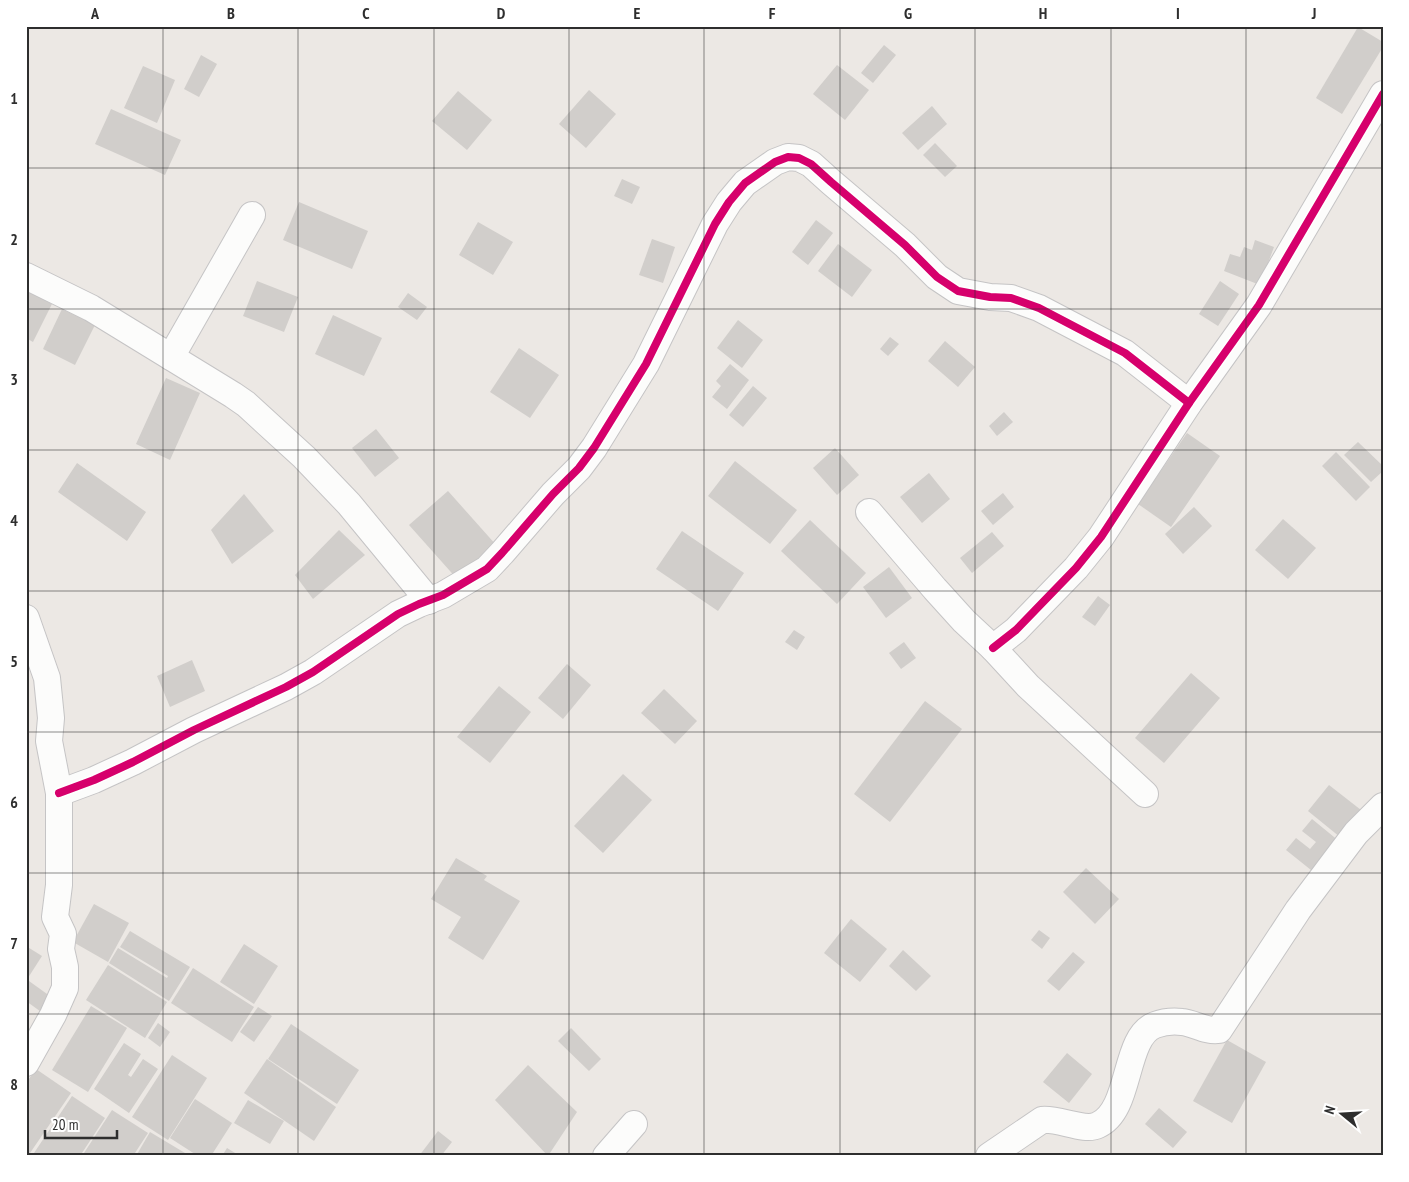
<svg xmlns="http://www.w3.org/2000/svg" width="1409" height="1182" font-family="'PT Sans Narrow',sans-serif">
  <rect width="100%" height="100%" fill="#ece8e4"/>
  <!-- building -->
  <g fill="#d1cecb">
    <path d="M1358 27 1383 42V47L1342 114 1316 98Z"/>
    <path d="M884 45 896 55 873 83 861 73Z"/>
    <path d="M201 55 217 64 199 97 184 89Z"/>
    <path d="M837 65 869 90 845 120 813 94Z"/>
    <path d="M143 66 175 80 157 123 124 108Z"/>
    <path d="M589 90 616 114 586 148 559 124Z"/>
    <path d="M458 91 492 120 467 150 432 121Z"/>
    <path d="M932 106 947 124 918 150 902 133Z"/>
    <path d="M111 109 181 140 165 175 95 144Z"/>
    <path d="M935 143 957 166 945 177 923 155Z"/>
    <path d="M622 179 640 187 632 204 614 196Z"/>
    <path d="M299 202 368 231 352 269 283 240Z"/>
    <path d="M816 220 833 233 808 265 792 252Z"/>
    <path d="M478 222 513 242 493 275 459 255Z"/>
    <path d="M652 239 675 247 663 283 639 275Z"/>
    <path d="M1255 240 1274 247 1260 285 1224 271 1230 254 1240 257 1244 247 1252 250Z"/>
    <path d="M838 244 872 270 852 297 818 271Z"/>
    <path d="M257 281 298 297 284 332 243 316Z"/>
    <path d="M1220 281 1239 294 1218 326 1199 314Z"/>
    <path d="M26 290 52 304 33 342 26 338Z"/>
    <path d="M408 293 427 307 417 320 398 307Z"/>
    <path d="M62 309 95 325 75 365 43 349Z"/>
    <path d="M333 315 382 338 364 376 315 354Z"/>
    <path d="M738 320 763 340 742 368 717 348Z"/>
    <path d="M890 337 899 344 888 356 880 349Z"/>
    <path d="M945 341 975 367 958 387 928 361Z"/>
    <path d="M519 348 559 375 530 418 490 392Z"/>
    <path d="M730 364 749 380 727 409 712 397 721 386 716 381Z"/>
    <path d="M166 378 200 393 170 460 136 444Z"/>
    <path d="M753 386 767 398 743 427 729 415Z"/>
    <path d="M1004 412 1013 422 997 436 989 426Z"/>
    <path d="M376 429 399 458 375 477 352 448Z"/>
    <path d="M1187 433 1220 456 1171 527 1138 504Z"/>
    <path d="M1358 442 1383 466V471L1371 482 1344 455Z"/>
    <path d="M835 448 859 475 837 495 813 468Z"/>
    <path d="M1336 452 1370 487 1356 501 1322 466Z"/>
    <path d="M735 461 797 510 770 544 708 496Z"/>
    <path d="M77 463 146 512 127 541 58 492Z"/>
    <path d="M929 473 950 499 922 523 900 497Z"/>
    <path d="M448 491 497 546 458 580 409 525Z"/>
    <path d="M1003 493 1014 507 993 525 981 511Z"/>
    <path d="M244 494 274 531 232 564 211 530Z"/>
    <path d="M1194 507 1212 526 1183 554 1165 534Z"/>
    <path d="M1283 519 1316 548 1288 579 1255 550Z"/>
    <path d="M810 520 866 573 837 604 781 551Z"/>
    <path d="M339 530 365 555 313 599 295 575Z"/>
    <path d="M682 531 744 573 718 611 656 569Z"/>
    <path d="M992 532 1004 546 972 573 960 558Z"/>
    <path d="M889 567 912 598 886 618 863 587Z"/>
    <path d="M1098 596 1110 605 1095 626 1082 617Z"/>
    <path d="M794 630 805 637 797 650 785 642Z"/>
    <path d="M904 642 916 658 901 669 889 653Z"/>
    <path d="M192 660 205 691 170 707 157 676Z"/>
    <path d="M567 664 591 685 563 719 538 698Z"/>
    <path d="M1191 673 1220 698 1164 763 1135 738Z"/>
    <path d="M499 686 531 712 490 763 457 737Z"/>
    <path d="M664 689 697 721 675 744 641 713Z"/>
    <path d="M925 701 962 729 890 822 854 794Z"/>
    <path d="M623 774 652 800 603 853 574 826Z"/>
    <path d="M1329 785 1361 810 1340 837 1308 811Z"/>
    <path d="M1312 819 1345 846 1321 878 1286 850 1296 838 1310 849 1316 842 1302 831Z"/>
    <path d="M456 858 487 876 484 880 520 901 483 960 448 938 461 917 431 899Z"/>
    <path d="M1086 868 1119 899 1095 924 1063 892Z"/>
    <path d="M94 904 129 923 108 962 73 942Z"/>
    <path d="M851 919 887 949 860 982 824 953Z"/>
    <path d="M1039 930 1050 938 1042 949 1031 940Z"/>
    <path d="M130 931 190 967 169 1001 109 963 118 948 167 978 168 976 120 947Z"/>
    <path d="M244 944 278 966 254 1004 220 982Z"/>
    <path d="M26 946 42 956 26 981Z"/>
    <path d="M903 950 931 976 916 991 889 966Z"/>
    <path d="M1073 952 1085 962 1059 991 1047 981Z"/>
    <path d="M108 965 167 1002 145 1038 86 1000Z"/>
    <path d="M193 968 254 1007 232 1042 171 1003Z"/>
    <path d="M29 981 54 999 44 1014 26 1001V986Z"/>
    <path d="M91 1006 127 1028 88 1092 52 1070Z"/>
    <path d="M258 1007 272 1016 254 1042 240 1032Z"/>
    <path d="M158 1023 170 1032 160 1047 148 1038Z"/>
    <path d="M291 1024 359 1070 337 1104 268 1059Z"/>
    <path d="M571 1028 601 1059 589 1071 558 1041Z"/>
    <path d="M1227 1040 1266 1062 1232 1123 1193 1101Z"/>
    <path d="M124 1043 141 1054 128 1075 131 1077 143 1059 158 1069 129 1113 94 1089Z"/>
    <path d="M1067 1053 1092 1074 1069 1103 1043 1082Z"/>
    <path d="M172 1055 207 1078 168 1140 132 1117Z"/>
    <path d="M267 1059 336 1107 314 1141 244 1093Z"/>
    <path d="M528 1065 577 1112 548 1156 495 1100Z"/>
    <path d="M36 1069 71 1093 28 1156H26V1083Z"/>
    <path d="M72 1096 105 1118 80 1156H32Z"/>
    <path d="M195 1099 232 1123 211 1156H198L170 1138Z"/>
    <path d="M248 1100 284 1121 270 1144 234 1123Z"/>
    <path d="M1159 1108 1187 1132 1173 1148 1145 1124Z"/>
    <path d="M112 1110 148 1133 133 1156H82Z"/>
    <path d="M438 1131 452 1142 441 1156H419Z"/>
    <path d="M150 1132 185 1153 184 1156H136Z"/>
    <path d="M227 1148 240 1156H222Z"/>
  </g>
  <g fill="none" stroke-linecap="round" stroke-linejoin="round">
    <defs>
      <g id="street">
        <path d="M26 276 91 308 233 395 246 404 304 457 349 504 429 601"/>
        <path d="M171 357 252 215"/>
        <path d="M869 512 935 589 964 621 993 648 1028 686 1145 794"/>
        <path d="M26 618 47 678 51 718 49 741 59 793V885L55 917 63 934 61 949 65 967V988L53 1015 26 1063"/>
        <path d="M993 648 1016 630 1045 600 1076 568 1101 537 1189 403 1259 305 1383 94"/>
        <path d="M59 793 94 780 133 762 194 730 286 687 313 672 398 614 419 604 443 595 487 569 502 553 553 494 579 468 594 448 646 364 715 224 729 202 745 183 775 162 788 157 799 158 811 164 831 182 905 245 937 277 958 291 990 297 1011 298 1039 308 1125 353 1189 403"/>
        <path d="M606 1156 634 1124"/>
        <path d="M989 1156 1042 1120C1059 1118 1084 1132 1098 1125 1132 1110 1123 1037 1155 1025 1163 1022 1173 1021 1182 1022 1194 1023 1206 1032 1219 1030L1298 910 1356 833 1383 806"/>
      </g>
    </defs>
    <!-- street casing -->
    <use href="#street" stroke="#c5c4c5" stroke-width="28"/>
    <!-- street -->
    <use href="#street" stroke="#fcfcfb" stroke-width="26"/>
    <defs>
      <g id="cycleway">
        <path d="M993 648 1016 630 1045 600 1076 568 1101 537 1189 403 1259 305 1383 94"/>
        <path d="M59 793 94 780 133 762 194 730 286 687 313 672 398 614 419 604 443 595 487 569 502 553 553 494 579 468 594 448 646 364 715 224 729 202 745 183 775 162 788 157 799 158 811 164 831 182 905 245 937 277 958 291 990 297 1011 298 1039 308 1125 353 1189 403"/>
      </g>
    </defs>
    <!-- cycleway casing -->
    <use href="#cycleway" stroke="#fff" stroke-width="11"/>
    <!-- cycleway -->
    <use href="#cycleway" stroke="#d6006c" stroke-width="8"/>
  </g>
  <!-- grid -->
  <path fill="none" stroke="#2e2e2e" stroke-width="1" stroke-opacity="0.55" d="M163 26V1156M298 26V1156M434 26V1156M569 26V1156M704 26V1156M840 26V1156M975 26V1156M1111 26V1156M1246 26V1156M26 168H1383M26 309H1383M26 450H1383M26 591H1383M26 732H1383M26 873H1383M26 1014H1383"/>
  <!-- border -->
  <rect width="1409" height="1182" fill="none" stroke="#ffffff" stroke-width="55"/>
  <!-- north arrow -->
  <g transform="translate(1342 1114) rotate(288)" stroke="#ffffff" stroke-width="4" paint-order="stroke">
  <path d="M0-4L9 19L0 12L-9 19Z" fill="#2e2e2e"/>
  <text y="-8" font-size="14" font-weight="bold" text-anchor="middle" fill="#2e2e2e">N</text>
  </g>
  <!-- scale -->
  <path d="M45 1130v8h72v-8" fill="none" stroke="#2e2e2e" stroke-width="2.5"/>
  <text x="52" y="1130" font-size="15" fill="#2e2e2e" stroke="#ffffff" stroke-width="4" paint-order="stroke">20 m</text>
  <rect x="28" y="28" width="1354" height="1126" fill="none" stroke="#2e2e2e" stroke-width="2"/>
  <g font-size="16" text-anchor="middle" font-weight="bold" fill="#2e2e2e">
    <text x="95" y="19">A</text>
    <text x="231" y="19">B</text>
    <text x="366" y="19">C</text>
    <text x="501" y="19">D</text>
    <text x="637" y="19">E</text>
    <text x="772" y="19">F</text>
    <text x="908" y="19">G</text>
    <text x="1043" y="19">H</text>
    <text x="1178" y="19">I</text>
    <text x="1314" y="19">J</text>
    <text x="14" y="104">1</text>
    <text x="14" y="245">2</text>
    <text x="14" y="385">3</text>
    <text x="14" y="526">4</text>
    <text x="14" y="667">5</text>
    <text x="14" y="808">6</text>
    <text x="14" y="949">7</text>
    <text x="14" y="1090">8</text>
  </g>
</svg>
